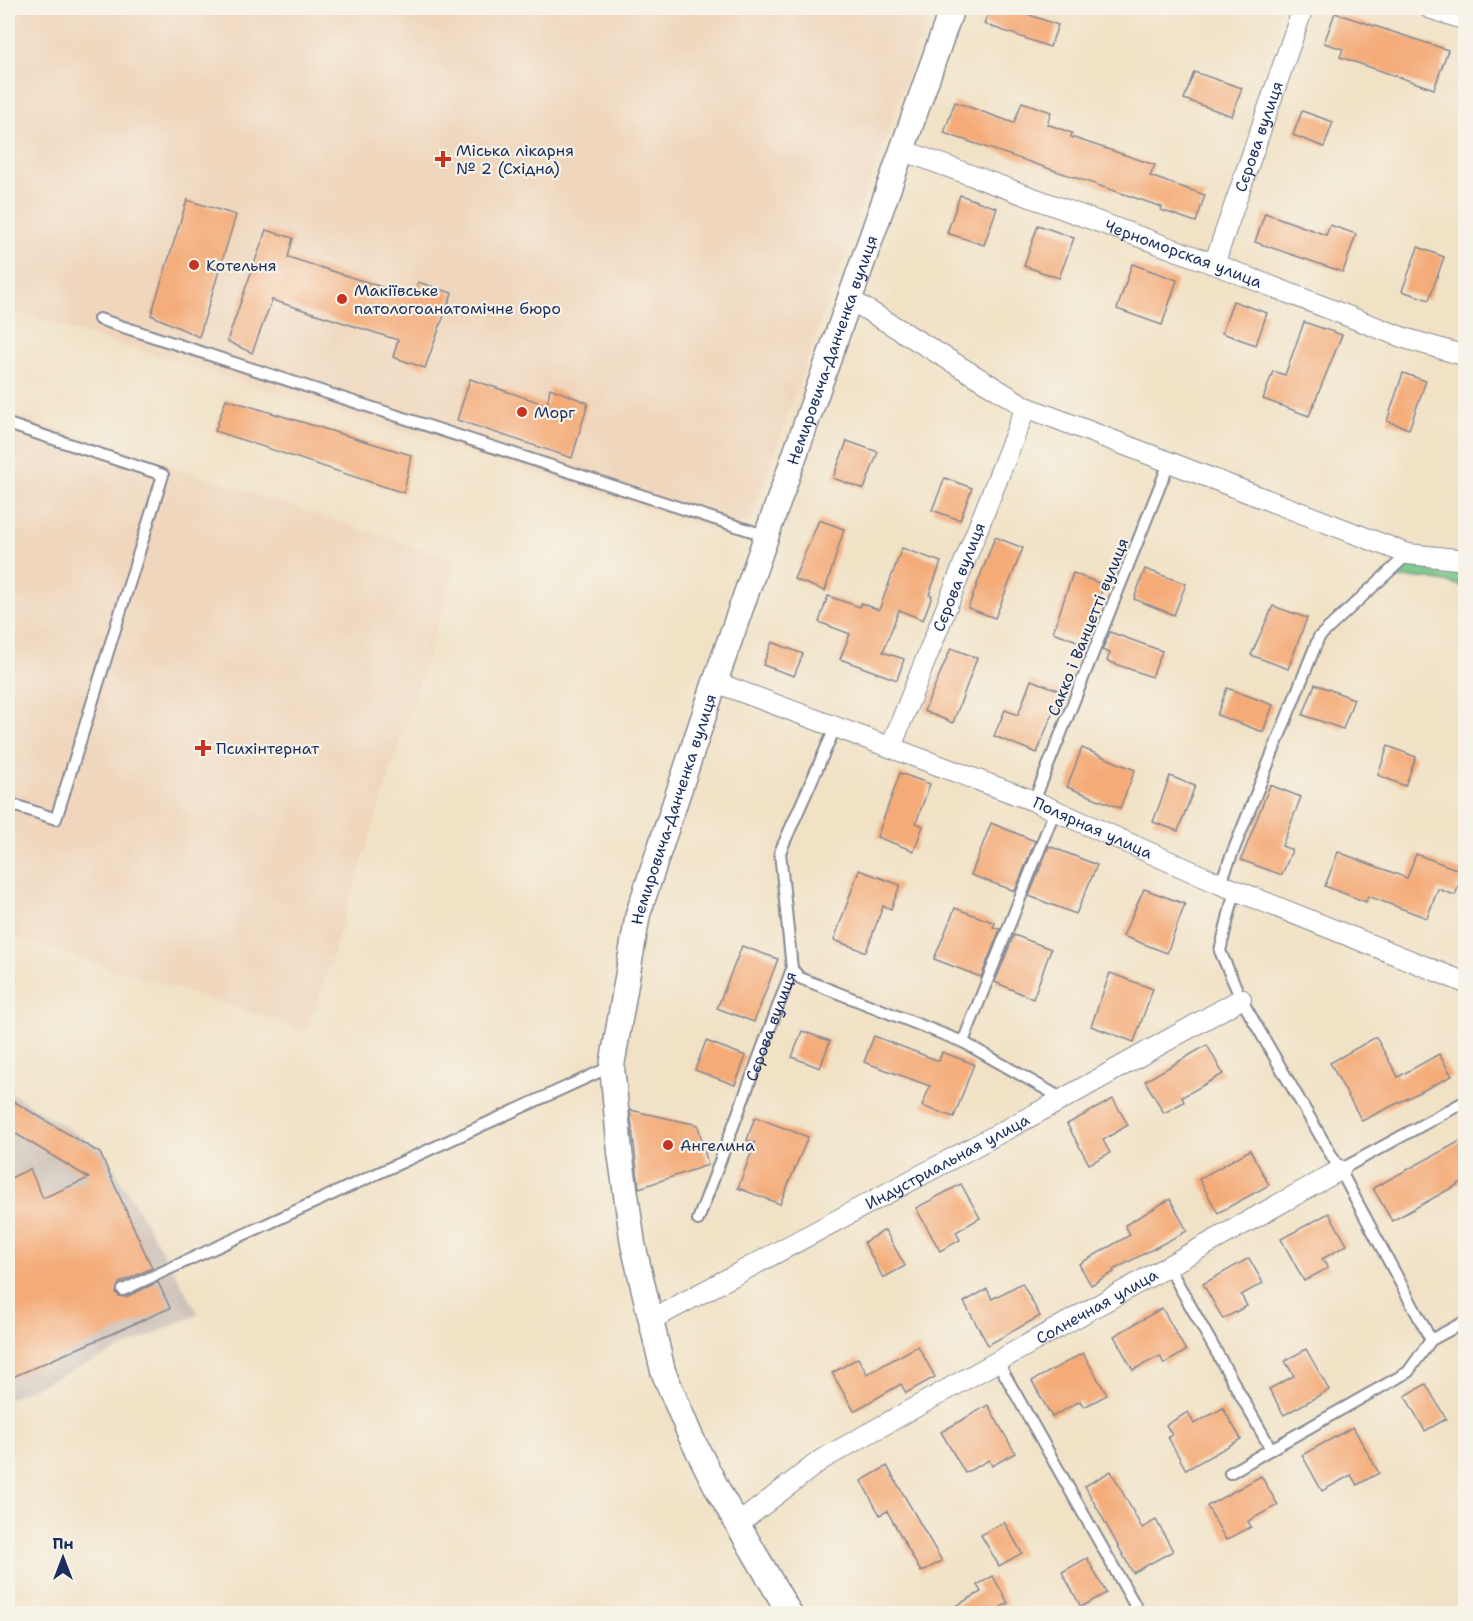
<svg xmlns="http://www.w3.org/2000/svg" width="1473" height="1621" font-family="'Shantell Sans',sans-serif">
  <rect width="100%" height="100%" fill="#f7f3e8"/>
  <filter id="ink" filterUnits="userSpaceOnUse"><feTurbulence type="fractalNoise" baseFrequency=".0167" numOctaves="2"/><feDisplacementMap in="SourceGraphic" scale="12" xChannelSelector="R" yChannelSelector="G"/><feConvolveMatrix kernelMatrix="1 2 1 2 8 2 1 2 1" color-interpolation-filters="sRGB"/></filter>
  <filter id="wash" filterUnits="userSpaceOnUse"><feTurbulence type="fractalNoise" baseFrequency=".008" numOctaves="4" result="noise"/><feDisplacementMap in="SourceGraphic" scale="24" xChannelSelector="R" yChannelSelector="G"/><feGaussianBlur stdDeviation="1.35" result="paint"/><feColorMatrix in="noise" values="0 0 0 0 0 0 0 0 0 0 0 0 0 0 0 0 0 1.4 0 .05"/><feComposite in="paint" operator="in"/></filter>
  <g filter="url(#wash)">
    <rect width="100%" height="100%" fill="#f1e2c6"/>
    <!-- built -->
    <g fill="#efd6bc">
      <path d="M8 8H931L750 523 715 529 8 310Z"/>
      <path d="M8 412 458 561 308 1031 8 935Z"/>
    </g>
    <!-- industrial -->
    <path fill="#cdc2b9" d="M8 1092 103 1150 199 1314 8 1399Z"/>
    <!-- green -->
    <path fill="#7ac98a" stroke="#4a7c74" stroke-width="1.5" d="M1399 564 1437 566 1465 572V586L1426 578H1399Z"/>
    <g id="blocks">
      <!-- building -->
      <g fill="#f4ab78">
        <path d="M990 8H1010L1058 25 1050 47 984 24Z"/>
        <path d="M1335 13 1448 50 1434 89 1340 57 1343 49 1324 43Z"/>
        <path d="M1194 72 1242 88 1232 116 1184 99Z"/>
        <path d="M955 102 1014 123 1022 102 1051 112 1047 124 1072 133 1071 137 1155 165 1150 176 1205 195 1196 222 1161 210 1162 207 944 133Z"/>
        <path d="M1302 111 1333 122 1324 147 1293 135Z"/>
        <path d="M960 195 997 208 984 245 947 233Z"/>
        <path d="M187 200 236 215 199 337 151 315Z"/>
        <path d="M1265 213 1326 235 1330 225 1356 234 1343 272 1255 242Z"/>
        <path d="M1038 225 1074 238 1059 278 1024 266Z"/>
        <path d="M266 230 293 238 288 257 413 297 418 282 452 293 425 368 393 357 398 340 272 300 252 353 227 341Z"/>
        <path d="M1418 247 1444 257 1429 300 1402 291Z"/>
        <path d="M1132 264 1177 280 1162 325 1117 309Z"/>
        <path d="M1233 301 1267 313 1256 345 1222 333Z"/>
        <path d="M1304 322 1342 335 1309 416 1263 399 1273 371 1285 375Z"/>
        <path d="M1403 373 1426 381 1409 429 1387 421Z"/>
        <path d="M470 379 547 405 550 388 588 403 572 458 457 420Z"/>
        <path d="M226 399 411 455 404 493 215 431Z"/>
        <path d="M847 441 878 452 864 489 833 478Z"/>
        <path d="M945 478 972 488 960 520 932 510Z"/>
        <path d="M819 520 844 529 825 591 794 579Z"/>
        <path d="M995 537 1023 548 995 618 968 608Z"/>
        <path d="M902 548 941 562 929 595 932 596 923 620 899 610 883 652 904 659 897 680 840 659 850 634 819 622 828 596 860 607 861 603 879 610Z"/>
        <path d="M1145 569 1186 584 1174 615 1134 599Z"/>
        <path d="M1073 573 1104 585 1089 624 1096 626 1088 645 1053 632Z"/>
        <path d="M1273 606 1307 618 1288 669 1251 655Z"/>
        <path d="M1110 632 1162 651 1152 677 1107 661 1110 653 1102 650Z"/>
        <path d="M772 642 803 654 794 676 763 665Z"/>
        <path d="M951 648 977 658 953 723 924 711Z"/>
        <path d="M1031 680 1061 691 1037 753 994 736 1005 710 1018 715Z"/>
        <path d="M1315 684 1354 699 1343 729 1303 715Z"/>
        <path d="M1227 688 1273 705 1263 732 1217 715Z"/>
        <path d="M1388 746 1416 757 1405 786 1378 775Z"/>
        <path d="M1082 748 1135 770 1120 808 1067 787Z"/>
        <path d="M900 773 930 784 916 823 923 826 914 851 877 837Z"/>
        <path d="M1170 776 1195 786 1178 831 1153 822Z"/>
        <path d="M1270 785 1301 797 1282 846 1292 850 1282 875 1241 860Z"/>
        <path d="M991 823 1035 841 1015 891 971 875Z"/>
        <path d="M1049 846 1097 865 1076 914 1029 896Z"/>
        <path d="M1338 852 1407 878 1416 854 1464 872 1455 895 1438 889 1427 918 1368 896 1366 902 1325 886Z"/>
        <path d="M859 870 900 885 891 909 883 906 866 952 834 940Z"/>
        <path d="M1144 889 1185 904 1167 953 1123 936Z"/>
        <path d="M955 908 995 923 993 927 1000 929 981 977 934 959Z"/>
        <path d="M1014 935 1051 949 1033 999 995 982Z"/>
        <path d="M742 946 778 959 754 1022 717 1008Z"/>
        <path d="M1110 973 1153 989 1134 1042 1091 1026Z"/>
        <path d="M802 1031 830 1041 820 1068 792 1057Z"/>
        <path d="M874 1036 939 1061 942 1052 974 1064 954 1117 922 1106 930 1086 864 1062Z"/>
        <path d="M1376 1037 1398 1077 1439 1054 1452 1076 1362 1121 1330 1063Z"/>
        <path d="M706 1041 746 1056 735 1085 695 1070Z"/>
        <path d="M1207 1045 1223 1074 1182 1097 1184 1102 1164 1113 1145 1081Z"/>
        <path d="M8 1098 100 1153 152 1268 119 1283 116 1293 119 1296 126 1297 158 1282 170 1308 8 1379V1179L30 1169 43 1198 89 1178 8 1129Z"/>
        <path d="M1113 1099 1128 1125 1103 1140 1110 1153 1089 1164 1067 1124Z"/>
        <path d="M630 1110 698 1125 708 1165 639 1188Z"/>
        <path d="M755 1117 808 1137 780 1204 738 1188 755 1143 747 1140Z"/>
        <path d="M1466 1138V1180L1392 1221 1373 1188Z"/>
        <path d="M1250 1150 1269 1185 1218 1213 1199 1179Z"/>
        <path d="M961 1184 980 1218 956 1232 960 1240 940 1251 916 1208Z"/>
        <path d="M1170 1199 1187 1231 1113 1270 1114 1272 1091 1285 1079 1264 1130 1235 1125 1225Z"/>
        <path d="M1329 1213 1347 1245 1322 1259 1328 1268 1304 1281 1281 1239Z"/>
        <path d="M885 1230 905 1266 883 1278 864 1242Z"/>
        <path d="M1249 1258 1263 1283 1241 1295 1247 1306 1223 1319 1203 1284Z"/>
        <path d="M1022 1283 1040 1316 988 1345 964 1302 987 1289 992 1299Z"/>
        <path d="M1162 1308 1186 1351 1164 1364 1160 1356 1133 1370 1114 1336Z"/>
        <path d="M918 1346 935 1377 906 1393 901 1384 854 1411 832 1373 858 1358 867 1374Z"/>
        <path d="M1306 1349 1329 1390 1284 1415 1269 1389 1294 1376 1285 1361Z"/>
        <path d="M1083 1353 1107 1395 1084 1407 1080 1401 1052 1417 1032 1381Z"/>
        <path d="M1426 1384 1446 1419 1425 1431 1405 1396Z"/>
        <path d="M988 1405 1015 1453 992 1466 989 1460 965 1473 941 1432Z"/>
        <path d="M1223 1408 1241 1439 1186 1470 1168 1437 1172 1435 1166 1425 1188 1412 1194 1424Z"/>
        <path d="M1353 1427 1379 1473 1357 1485 1351 1475 1322 1491 1302 1455Z"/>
        <path d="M887 1466 942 1561 921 1572 887 1511 880 1515 861 1481Z"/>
        <path d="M1111 1471 1142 1528 1156 1520 1173 1551 1133 1573 1085 1486Z"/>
        <path d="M1261 1476 1278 1505 1248 1521 1251 1527 1226 1540 1207 1506Z"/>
        <path d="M1004 1522 1022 1553 999 1566 981 1535Z"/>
        <path d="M1087 1558 1106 1593 1081 1607 1062 1572Z"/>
        <path d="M993 1576 1008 1603 990 1614H941L981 1592 977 1585Z"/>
      </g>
    </g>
  </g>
  <g filter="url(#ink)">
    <use href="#blocks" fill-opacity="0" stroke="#868892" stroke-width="1.5"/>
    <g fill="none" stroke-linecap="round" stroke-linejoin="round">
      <defs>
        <g id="service">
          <path d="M99 319 767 536"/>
          <path d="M8 424 163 475 56 819 8 803"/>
          <path d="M1034 801 1169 463"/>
          <path d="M1055 810 963 1042 1063 1099"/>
          <path d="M1220 884 1319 637 1408 554"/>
          <path d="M1235 890 1220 951 1241 999 1340 1170 1431 1340"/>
          <path d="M792 969 800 978 963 1042"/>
          <path d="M1340 1170 1466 1101"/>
          <path id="s1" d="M698 1220 792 969 780 852 836 726"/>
          <path d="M1168 1266 1271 1449 1408 1372 1431 1340 1466 1321"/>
          <path d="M123 1290 612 1066"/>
          <path d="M997 1361 1140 1614"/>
          <path d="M1230 1473 1271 1449"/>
        </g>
        <g id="minor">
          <path d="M1429 8 1466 20"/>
          <path id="s2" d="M902 150 1214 264 1404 338 1466 356"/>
          <path id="s3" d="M1214 264 1303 8"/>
          <path d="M851 300 1026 407 1408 554 1466 560"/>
          <path id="s4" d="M715 682 1034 801 1220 884 1466 983"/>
          <path id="s5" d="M891 747 1026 407"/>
          <path id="s6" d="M651 1320 1063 1099 1241 999"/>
          <path id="s7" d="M737 1525 821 1460 1340 1170"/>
        </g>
        <g id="tertiary">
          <path id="s8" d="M790 1614 720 1494 690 1435 663 1371 633 1244 620 1152 612 1066 638 914 715 682 952 8"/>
        </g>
      </defs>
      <!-- service casing -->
      <use href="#service" stroke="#868892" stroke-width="14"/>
      <!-- minor casing -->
      <use href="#minor" stroke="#868892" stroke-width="22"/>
      <!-- tertiary casing -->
      <use href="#tertiary" stroke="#868892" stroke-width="27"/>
      <!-- service -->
      <use href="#service" stroke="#fff" stroke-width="10"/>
      <!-- minor -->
      <use href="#minor" stroke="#fff" stroke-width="20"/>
      <!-- tertiary -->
      <use href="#tertiary" stroke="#fff" stroke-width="24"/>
    </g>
  </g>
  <!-- markers -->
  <g fill="#c8321e" stroke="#f7f3e8" stroke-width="2">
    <path d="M440 150h6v6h6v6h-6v6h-6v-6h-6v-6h6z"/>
    <circle cx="194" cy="265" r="6"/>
    <circle cx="342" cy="299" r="6"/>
    <circle cx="522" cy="412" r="6"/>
    <path d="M200 739h6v6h6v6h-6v6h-6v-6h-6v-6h6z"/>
    <circle cx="668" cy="1145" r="6"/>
  </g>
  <g text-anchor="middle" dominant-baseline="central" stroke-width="4.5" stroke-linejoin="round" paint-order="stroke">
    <!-- street labels -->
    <g font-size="16" fill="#1b2f5e" stroke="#f7f3e8">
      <text stroke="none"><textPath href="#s3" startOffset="135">Сєрова вулиця</textPath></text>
      <text stroke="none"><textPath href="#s2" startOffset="300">Черноморская улица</textPath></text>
      <text stroke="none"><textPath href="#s8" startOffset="1335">Немировича-Данченка вулиця</textPath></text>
      <text stroke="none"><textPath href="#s5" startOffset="183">Сєрова вулиця</textPath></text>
      <text transform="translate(1088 627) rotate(-68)">Сакко і Ванцетті вулиця</text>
      <text stroke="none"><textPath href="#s8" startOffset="849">Немировича-Данченка вулиця</textPath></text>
      <text stroke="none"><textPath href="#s4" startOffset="405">Полярная улица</textPath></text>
      <text stroke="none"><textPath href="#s1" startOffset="207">Сєрова вулиця</textPath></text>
      <text stroke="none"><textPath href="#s6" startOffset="336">Индустриальная улица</textPath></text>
      <text stroke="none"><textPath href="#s7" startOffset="422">Солнечная улица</textPath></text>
    </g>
    <!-- poi labels -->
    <g font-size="16" fill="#1b2f5e" stroke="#f7f3e8" text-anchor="start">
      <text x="456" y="150">Міська лікарня<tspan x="456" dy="18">№ 2 (Східна)</tspan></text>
      <text x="206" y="265">Котельня</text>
      <text x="354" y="290">Макіївське<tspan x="354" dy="18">патологоанатомічне бюро</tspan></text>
      <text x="534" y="412">Морг</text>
      <text x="216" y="748">Психінтернат</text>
      <text x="680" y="1145">Ангелина</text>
    </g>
  </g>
  <!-- margin -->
  <rect width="1473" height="1621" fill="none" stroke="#f7f3e8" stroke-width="30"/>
  <!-- north arrow -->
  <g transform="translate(63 1558)" stroke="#f7f3e8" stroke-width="4.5" paint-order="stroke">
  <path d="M0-4.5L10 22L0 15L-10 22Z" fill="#1b2f5e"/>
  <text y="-9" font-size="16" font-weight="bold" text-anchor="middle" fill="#1b2f5e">Пн</text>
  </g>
</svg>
